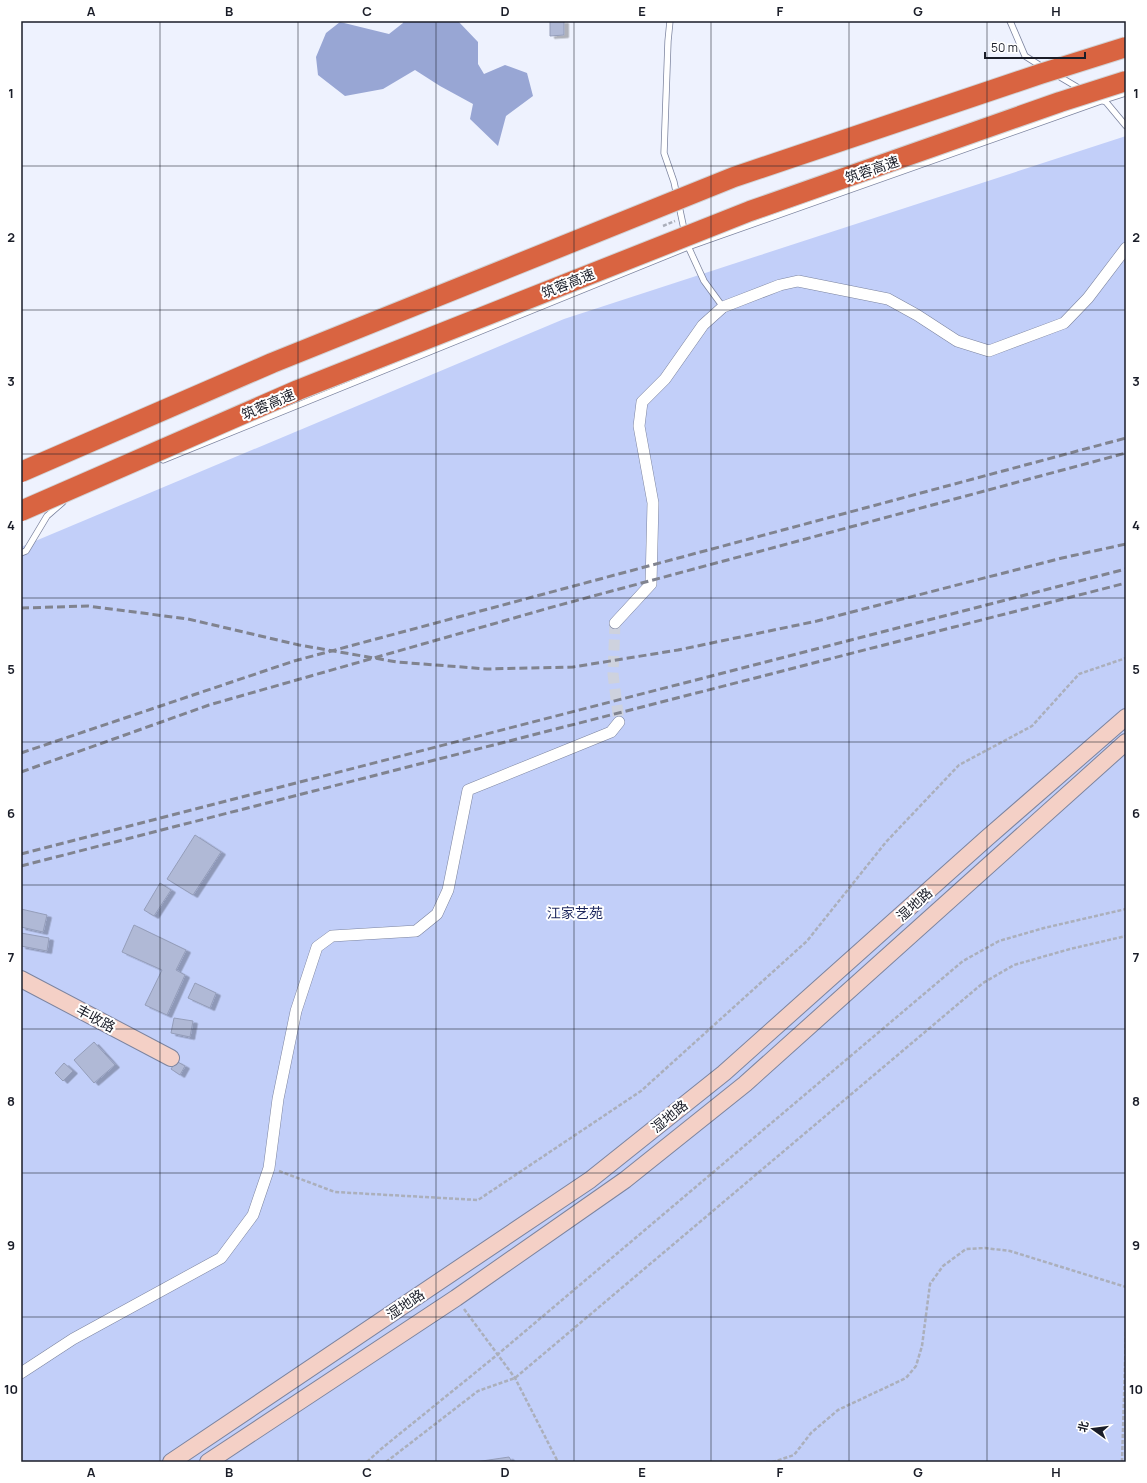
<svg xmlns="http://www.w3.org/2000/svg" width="1147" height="1483" font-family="Manrope,'Noto Sans SC',sans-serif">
  <defs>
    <filter id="shadow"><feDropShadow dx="4.5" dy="2.5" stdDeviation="0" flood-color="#0004"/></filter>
  </defs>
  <rect width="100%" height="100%" fill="#eef2fe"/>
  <!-- green -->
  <path fill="#c2cff9" d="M1126 136V1462H21V547L564 319Z"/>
  <!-- water -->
  <path fill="#98a6d4" d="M403 21H458L478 42V64L484 74 505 65 527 73 533 96 506 116 498 146 470 119 473 104 440 86 415 70 383 89 345 96 318 75 316 57 326 33 340 22 389 34 403 23Z"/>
  <!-- building -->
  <g fill="#b0b9d6" stroke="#949db9" filter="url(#shadow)">
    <path d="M550 21H564V35L550 36Z"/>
    <path d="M195 835 221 852 193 895 167 879Z"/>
    <path d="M160 883 171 890 154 916 144 910Z"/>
    <path d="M21 909 47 915 43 932 21 927Z"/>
    <path d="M134 925 186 950 176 970 185 975 167 1015 145 1005 162 970 122 952Z"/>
    <path d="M21 933 49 938 47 951 21 946Z"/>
    <path d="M195 983 216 993 210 1008 188 998Z"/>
    <path d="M174 1018 193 1021 190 1037 171 1033Z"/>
    <path d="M94 1042 115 1065 94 1083 74 1060Z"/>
    <path d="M176 1061 185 1066 180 1075 171 1069Z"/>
    <path d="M64 1063 73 1071 63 1081 55 1073Z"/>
    <path d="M509 1457 512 1462H475Z"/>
  </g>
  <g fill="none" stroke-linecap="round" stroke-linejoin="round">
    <!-- street-tunnel -->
    <path stroke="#ced2de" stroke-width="11" stroke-dasharray="11 5.5" stroke-linecap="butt" d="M615 623 613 674 619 722"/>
    <defs>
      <g id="lane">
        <path d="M670 21 668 41 664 153 674 182 685 234"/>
        <path d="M1010 21 1025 56 1044 68"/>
        <path d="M1055 74 1082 90"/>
        <path d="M1100 100 1106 102 1126 126"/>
        <path d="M687 244 704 281 723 307"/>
        <path d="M163 460 688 247 1101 101 1126 93"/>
        <path d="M21 553 26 551 47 516 63 502"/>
      </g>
      <g id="street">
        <path d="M615 623 651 584 653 503 639 426 642 402 665 379 703 325 723 307 780 285 798 281 888 299 917 315 957 341 989 351 1064 323 1088 298 1126 248"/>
        <path d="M21 1373 73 1339 221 1258 253 1215 269 1168 278 1099 296 1011 317 947 332 936 416 931 437 914 448 890 468 790 611 732 619 722"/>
      </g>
      <g id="secondary">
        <path d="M21 979 171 1058"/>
        <path d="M171 1462 590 1180 724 1073 987 838 1126 717"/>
        <path d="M208 1462 456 1298 625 1180 745 1084 1126 742"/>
      </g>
    </defs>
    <!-- lane casing -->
    <use href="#lane" stroke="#7c849f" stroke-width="7"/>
    <!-- street casing -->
    <use href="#street" stroke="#7c849f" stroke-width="12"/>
    <!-- secondary casing -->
    <use href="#secondary" stroke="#7c849f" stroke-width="18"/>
    <!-- path -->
    <g stroke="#abafbb" stroke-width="2.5" stroke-dasharray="4 2" stroke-linecap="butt">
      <path d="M663 226 675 221"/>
      <path d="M279 1171 335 1192 478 1200 641 1091 807 941 886 842 959 765 1032 726 1079 674 1126 658"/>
      <path d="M464 1309 515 1378 558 1462"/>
      <path d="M367 1462 381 1449 497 1355 963 961 999 941 1044 928 1126 909"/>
      <path d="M386 1462 478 1391 515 1378 983 983 1014 965 1070 949 1126 936"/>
      <path d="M766 1462H773L794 1455 811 1433 838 1410 906 1378 916 1366 922 1346 930 1284 943 1266 966 1249 985 1248 1010 1251 1126 1287"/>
      <path d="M1122 1462 1126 1332"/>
    </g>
    <!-- lane -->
    <use href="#lane" stroke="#fff" stroke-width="5.5"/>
    <!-- street -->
    <use href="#street" stroke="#fff" stroke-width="11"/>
    <!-- secondary -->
    <use href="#secondary" stroke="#f4d0c6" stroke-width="16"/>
    <!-- rail -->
    <g stroke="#80838f" stroke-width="3" stroke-dasharray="8 4" stroke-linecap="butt">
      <path d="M21 608 88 606 188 619 299 645 397 662 487 669 573 667 678 650 817 621 1062 558 1126 544"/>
      <path d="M21 753 294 661 1126 438"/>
      <path d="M21 772 209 705 556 606 1126 453"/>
      <path d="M21 854 1126 569"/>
      <path d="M21 866 1126 583"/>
    </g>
    <defs>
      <g id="highway-bridge">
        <path d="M21 472 272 363 734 177 1040 74 1126 47"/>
        <path d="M21 511 298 390 750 211 1060 102 1126 81"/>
      </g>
    </defs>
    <!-- highway-bridge casing -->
    <use href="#highway-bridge" stroke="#d1d2d4" stroke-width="22" stroke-linecap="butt"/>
    <!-- highway-bridge -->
    <use href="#highway-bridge" stroke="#d96441" stroke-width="20"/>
  </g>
  <!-- grid -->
  <path fill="none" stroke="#1a1d28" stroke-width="1" stroke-opacity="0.55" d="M160 21V1462M298 21V1462M436 21V1462M574 21V1462M711 21V1462M849 21V1462M987 21V1462M21 166H1126M21 310H1126M21 454H1126M21 598H1126M21 742H1126M21 885H1126M21 1029H1126M21 1173H1126M21 1317H1126"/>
  <g text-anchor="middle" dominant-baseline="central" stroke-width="4" stroke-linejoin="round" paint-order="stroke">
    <!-- street labels -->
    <g font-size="14" fill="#1a1d28" stroke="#fff">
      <text transform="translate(872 169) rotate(-19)">筑蓉高速</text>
      <text transform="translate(568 283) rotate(-22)">筑蓉高速</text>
      <text transform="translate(268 404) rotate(-23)">筑蓉高速</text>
      <text transform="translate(914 904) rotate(-42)">湿地路</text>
      <text transform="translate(96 1018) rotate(28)">丰收路</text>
      <text transform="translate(669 1116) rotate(-39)">湿地路</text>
      <text transform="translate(405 1304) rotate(-34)">湿地路</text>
    </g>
    <!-- park labels -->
    <g font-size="14" fill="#1c265d" stroke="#fff">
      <text x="575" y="912">江家艺苑</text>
    </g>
  </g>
  <!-- border -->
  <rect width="1147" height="1483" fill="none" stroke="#ffffff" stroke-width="44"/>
  <!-- north arrow -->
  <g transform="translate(1093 1429) rotate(284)" stroke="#ffffff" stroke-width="3" paint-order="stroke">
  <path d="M0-3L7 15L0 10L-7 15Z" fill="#1a1d28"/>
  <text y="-6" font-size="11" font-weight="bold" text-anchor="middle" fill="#1a1d28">北</text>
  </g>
  <!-- scale -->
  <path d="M985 52v6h100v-6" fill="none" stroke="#1a1d28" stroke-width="2"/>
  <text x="991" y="52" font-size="12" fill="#1a1d28" stroke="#ffffff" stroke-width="3" paint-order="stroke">50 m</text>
  <rect x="22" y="22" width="1103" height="1439" fill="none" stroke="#1a1d28" stroke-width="1.5"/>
  <g font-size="13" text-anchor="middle" font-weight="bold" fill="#1a1d28">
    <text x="91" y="16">A</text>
    <text x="229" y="16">B</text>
    <text x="367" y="16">C</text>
    <text x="505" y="16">D</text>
    <text x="642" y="16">E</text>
    <text x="780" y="16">F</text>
    <text x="918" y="16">G</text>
    <text x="1056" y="16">H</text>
    <text x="11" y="98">1</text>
    <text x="1136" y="98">1</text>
    <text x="11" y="242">2</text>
    <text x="1136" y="242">2</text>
    <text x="11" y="386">3</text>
    <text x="1136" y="386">3</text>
    <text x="11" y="530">4</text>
    <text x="1136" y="530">4</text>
    <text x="11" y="674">5</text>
    <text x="1136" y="674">5</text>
    <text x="11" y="818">6</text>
    <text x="1136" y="818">6</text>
    <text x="11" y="962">7</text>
    <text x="1136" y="962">7</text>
    <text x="11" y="1106">8</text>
    <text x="1136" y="1106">8</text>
    <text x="11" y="1250">9</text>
    <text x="1136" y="1250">9</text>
    <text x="11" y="1394">10</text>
    <text x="1136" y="1394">10</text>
    <text x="91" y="1477">A</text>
    <text x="229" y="1477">B</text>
    <text x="367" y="1477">C</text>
    <text x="505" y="1477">D</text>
    <text x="642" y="1477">E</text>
    <text x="780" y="1477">F</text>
    <text x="918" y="1477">G</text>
    <text x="1056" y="1477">H</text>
  </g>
</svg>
